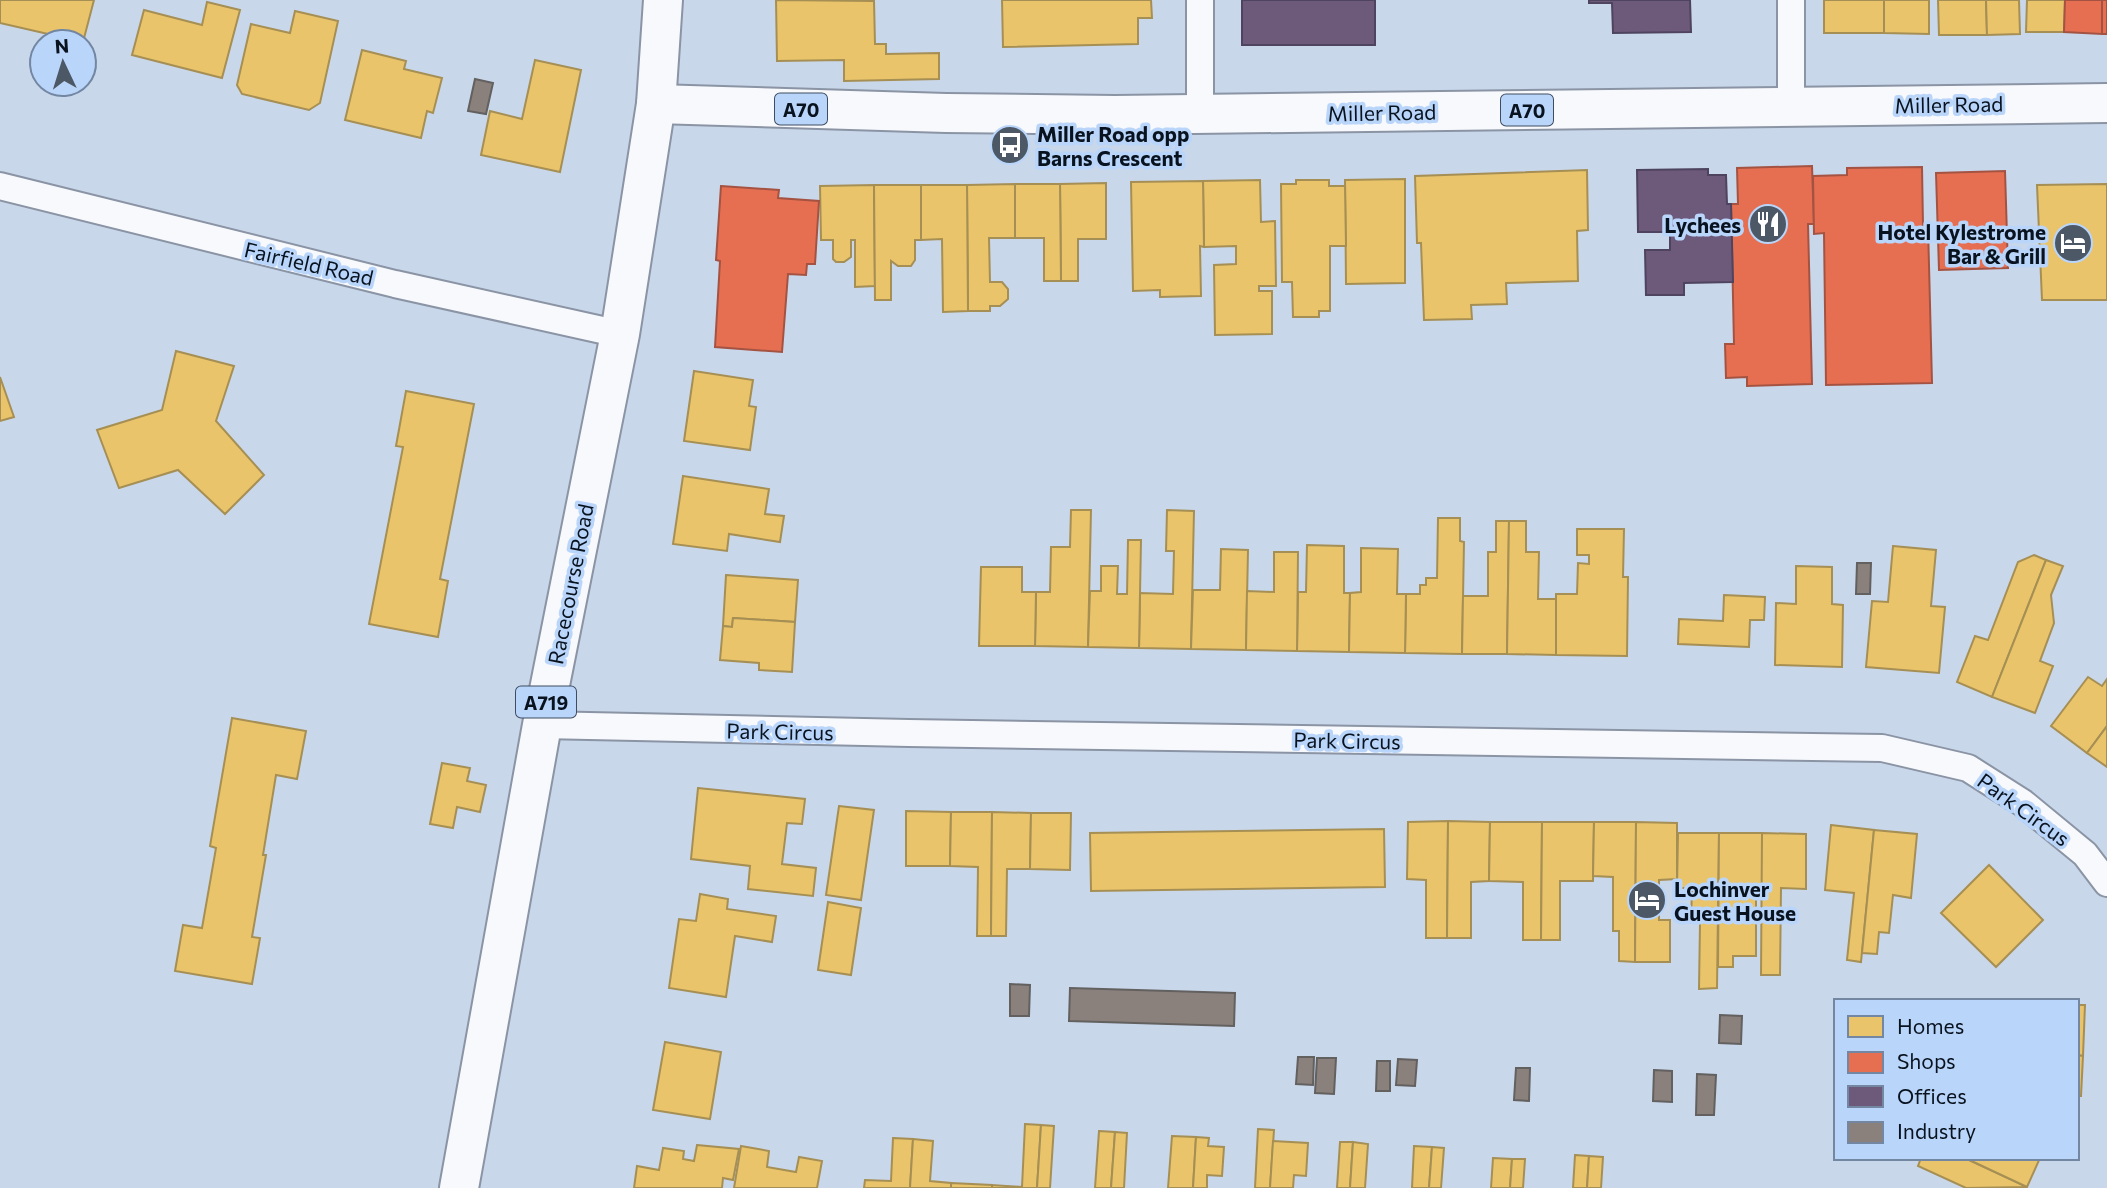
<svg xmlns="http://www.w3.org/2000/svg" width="2107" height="1188" font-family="Commissioner,sans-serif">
  <rect width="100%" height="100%" fill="#c9d7eb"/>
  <!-- homes -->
  <g fill="#e9c46a" stroke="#a68f54" stroke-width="2">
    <path d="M0 0H94L83 42 0 23Z"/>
    <path d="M776 0 874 1 875 44H886V54L939 53V79L844 81V60L777 61Z"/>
    <path d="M1002 0H1151L1152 18H1138V44L1003 47Z"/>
    <rect x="1824" y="0" width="60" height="33"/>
    <path d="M1884 0H1929V34L1884 33Z"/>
    <path d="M1938 0H1986L1987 35H1939Z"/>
    <path d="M1986 0H2019L2020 34 1987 35Z"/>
    <path d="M2027 0H2065L2064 32H2026Z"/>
    <path d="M207 2 240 10 222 78 132 55 144 10 202 25Z"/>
    <path d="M295 11 338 21 320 103 309 110 242 94 237 85 251 24 290 33Z"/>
    <path d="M362 50 406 61 404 69 442 78 433 113 427 111 421 138 345 120Z"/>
    <path d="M535 60 581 70 560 172 481 155 490 111 522 119Z"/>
    <path d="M1587 170 1588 230 1577 231 1578 281 1506 283 1507 304 1471 305 1472 319 1424 320 1421 243H1417L1415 176Z"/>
    <path d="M1405 179V283L1346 284 1345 180Z"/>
    <path d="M1260 180 1261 222 1275 221 1276 286H1259V291H1272V334L1215 335 1214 265 1236 264V246L1204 247 1203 181Z"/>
    <path d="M1296 180H1329V186H1345L1346 246H1330V311H1319V317H1293L1292 282H1282L1281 184H1296Z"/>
    <path d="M1203 181 1204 247 1200 246 1201 296 1160 297V290L1133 291 1131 182Z"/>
    <path d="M1106 183V239H1078V281H1061L1060 184Z"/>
    <path d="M1015 184H1060L1061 281H1044V238H1015Z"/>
    <path d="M1015 184V238H989L990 282H1002L1008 289V299L1000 306H990V311H968L967 185Z"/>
    <path d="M2107 184V300H2042L2037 185Z"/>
    <path d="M874 185 875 286 855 287V240H851V257L844 262H836L833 259V240H821L820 186Z"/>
    <path d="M874 185H921V240H915V260L911 266H898L891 261V300H875Z"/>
    <path d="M921 185H967L968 311 943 312 942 239 921 240Z"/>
    <path d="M176 351 234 366 216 421 264 475 225 514 178 470 119 488 97 430 162 410Z"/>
    <path d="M694 371 753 380 749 406 756 407 750 450 684 441Z"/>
    <path d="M0 377 14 417 0 421Z"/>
    <path d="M406 391 474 404 440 579 448 581 438 637 369 624 403 447 396 446Z"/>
    <path d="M683 476 769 489 765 514 784 516 780 542 729 534 727 551 673 544Z"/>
    <path d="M1071 510H1091L1088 647 1035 646 1036 592H1050L1051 547H1070Z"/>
    <path d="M1167 510 1194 511 1191 649 1139 648 1140 593 1173 594 1174 551H1166Z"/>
    <path d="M1438 518H1460V541L1464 542 1462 654 1405 653 1406 594H1420V585H1426V578H1437Z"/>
    <path d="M1496 521H1509L1507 654H1462L1463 596H1488V552H1496Z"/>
    <path d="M1509 521H1526V552H1539L1538 599H1556V655L1507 654Z"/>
    <path d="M1577 529H1624L1623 577H1628L1627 656 1556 655V594H1577L1578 563 1589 564V555H1577Z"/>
    <path d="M1128 540H1141L1139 648 1088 647 1090 591H1101V566H1118L1117 594H1127Z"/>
    <path d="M1307 545 1344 546V593H1350L1349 652 1297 651 1298 592H1306Z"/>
    <path d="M1893 546 1936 550 1931 606 1945 607 1939 673 1866 667 1872 601 1888 602Z"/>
    <path d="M1361 548 1398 549 1397 594H1406L1405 653 1349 652 1350 593 1361 592Z"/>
    <path d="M1221 549 1248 550 1246 650 1191 649 1193 590H1220Z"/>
    <path d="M1274 552H1298L1297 651 1246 650 1247 591 1274 592Z"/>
    <path d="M2034 555 2046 560 1992 697 1957 682 1975 636 1988 640 2018 562Z"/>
    <path d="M2046 560 2063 566 2051 595 2054 623 2040 661 2053 666 2035 713 1992 697Z"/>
    <path d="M1796 566 1832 567V604L1843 605 1842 667 1775 665 1776 603 1796 604Z"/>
    <path d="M981 567H1022V592H1036L1035 646H979Z"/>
    <path d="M726 575 798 580 795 622 733 618 732 627 723 626Z"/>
    <path d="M1724 595 1765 597 1764 620H1750L1749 647 1678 644 1679 619 1723 621Z"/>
    <path d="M733 618 795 622 792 672 759 670V663L720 660 723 626 732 627Z"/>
    <path d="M2088 677 2102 686 2107 679V726L2087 753 2051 726Z"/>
    <path d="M232 718 306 731 297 779 276 775 263 855H266L252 937 260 938 252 984 175 971 183 925 202 928 216 848 210 846Z"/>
    <path d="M2107 726V767L2087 753Z"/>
    <path d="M442 763 470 768 467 781 486 785 480 812 457 807 453 828 430 824Z"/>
    <path d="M698 788 805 799 802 824 787 823 782 864 816 868 813 896 748 889 750 866 691 859Z"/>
    <path d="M839 806 874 810 861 900 826 895Z"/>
    <path d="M906 811 951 812 950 866H906Z"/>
    <path d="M951 812H992L991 936H977L978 867 950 866Z"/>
    <path d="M992 812 1031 813 1030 869H1007L1006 936H991Z"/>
    <path d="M1031 813H1071L1070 870 1030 869Z"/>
    <path d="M1448 821 1447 938H1426V880L1407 879 1408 822Z"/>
    <path d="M1448 821 1490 822 1489 881 1471 882V938H1447Z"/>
    <path d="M1490 822H1542L1541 940H1523V882L1489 881Z"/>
    <path d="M1542 822H1594L1593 881H1560V940H1541Z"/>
    <path d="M1594 822H1636L1635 962 1619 961V931H1613V877L1593 876Z"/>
    <path d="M1636 822 1677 823V879L1659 880V920H1670V962H1635Z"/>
    <path d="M1831 825 1874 830 1861 962 1847 960 1854 893 1825 890Z"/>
    <path d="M1384 829 1385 887 1091 891 1090 833Z"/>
    <path d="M1874 830 1917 834 1911 898 1893 895 1889 933 1879 932 1877 954 1862 953Z"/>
    <path d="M1678 833H1719L1717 988 1699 989 1700 923H1691L1692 888H1677Z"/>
    <path d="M1719 833H1762V888H1756V956H1733V967H1718Z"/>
    <path d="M1762 833 1806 834V889L1781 888 1780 975H1761Z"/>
    <path d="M1989 865 2043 920 1996 967 1941 913Z"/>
    <path d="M700 894 728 899 727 909 776 916 772 942 735 936 726 997 669 988 679 919 696 921Z"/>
    <path d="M828 902 861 908 851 975 818 970Z"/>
    <path d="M2077 1005H2085L2083 1056 2077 1055Z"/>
    <path d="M665 1042 721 1052 710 1119 653 1110Z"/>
    <path d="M2077 1055 2083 1056 2081 1096H2077Z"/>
    <path d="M1025 1124 1041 1125 1037 1188H992V1185L1022 1187Z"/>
    <path d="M1041 1125 1054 1126 1050 1188H1037Z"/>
    <path d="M1258 1129 1274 1130 1270 1188H1255Z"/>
    <path d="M1099 1131 1115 1132 1111 1188H1095Z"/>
    <path d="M1115 1132 1127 1133 1124 1188H1111Z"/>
    <path d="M1172 1136 1196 1137 1193 1188H1168Z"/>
    <path d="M1196 1137 1209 1138 1208 1146 1224 1147 1222 1176 1207 1175V1188H1193Z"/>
    <path d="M893 1138 913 1139 910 1188H864L865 1180 891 1181Z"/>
    <path d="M913 1139 933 1141 930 1181 951 1183V1188H910Z"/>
    <path d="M1273 1141 1308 1143 1306 1176 1294 1175 1293 1188H1270Z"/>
    <path d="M1340 1142H1353L1350 1188H1337Z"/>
    <path d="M1353 1142 1368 1144 1365 1188H1350Z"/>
    <path d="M697 1145 739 1149 733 1180 723 1178 722 1188H634L637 1166 659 1170 663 1148 684 1151 683 1159 694 1161Z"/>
    <path d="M741 1146 769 1151 767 1167 796 1172 799 1157 822 1161 817 1188H734Z"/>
    <path d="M1414 1146 1432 1147 1429 1188H1412Z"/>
    <path d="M1432 1147 1444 1148 1441 1188H1429Z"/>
    <path d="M1575 1155 1589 1156 1587 1188H1573Z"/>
    <path d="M1589 1156 1603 1157 1601 1188H1587Z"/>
    <path d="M1493 1158 1512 1159 1510 1188H1491Z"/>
    <path d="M1921 1158H1965L2027 1187 1966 1188 1918 1166Z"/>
    <path d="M1965 1158H2040L2027 1187Z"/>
    <path d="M1512 1159H1525L1523 1188H1510Z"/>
    <path d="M951 1183 992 1185V1188H951Z"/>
  </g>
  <!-- shops -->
  <g fill="#e76f51" stroke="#a45342" stroke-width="2">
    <path d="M2065 0H2102V34L2064 32Z"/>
    <rect x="2102" y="0" width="5" height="34"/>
    <path d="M1812 166 1814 224H1808L1812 384 1747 386V377L1726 378 1725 344H1734L1731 204H1738L1737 168Z"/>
    <path d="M1922 167 1923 226H1928L1932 383 1826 385 1824 233 1814 234 1813 176 1847 175V168Z"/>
    <path d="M2005 171 2008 268 1939 270 1936 173Z"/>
    <path d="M721 186 779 190 778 198 819 201 815 264H807L806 275 788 274 782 352 715 347 720 261 716 260Z"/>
  </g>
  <!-- offices -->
  <g fill="#6d597a" stroke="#4f445f" stroke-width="2">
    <rect x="1242" y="0" width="133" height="45"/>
    <path d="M1589 0H1690L1691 32 1613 33 1612 3H1589Z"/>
    <path d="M1708 169V175H1726L1727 204H1731L1733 282 1684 283V295H1646L1645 250H1670V232H1638L1637 170Z"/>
  </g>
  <!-- industry -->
  <g fill="#8a817c" stroke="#636060" stroke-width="2">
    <path d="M475 79 493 83 486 114 468 111Z"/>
    <path d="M1857 563H1871L1870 594H1856Z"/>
    <path d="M1010 984 1030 985 1029 1016H1010Z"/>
    <path d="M1070 988 1235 993 1234 1026 1069 1021Z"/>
    <path d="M1720 1015 1742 1016 1741 1044 1719 1043Z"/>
    <path d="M1298 1057H1314L1313 1085 1296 1084Z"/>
    <path d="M1317 1058H1336L1334 1094 1315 1093Z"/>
    <path d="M1398 1059 1417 1060 1415 1086 1396 1085Z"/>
    <path d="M1377 1061H1390V1091H1376Z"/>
    <path d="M1516 1068H1530L1529 1101 1514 1100Z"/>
    <path d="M1654 1070 1672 1071V1102L1653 1101Z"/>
    <path d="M1697 1074 1716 1075 1714 1115H1696Z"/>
  </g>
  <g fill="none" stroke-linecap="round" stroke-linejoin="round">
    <defs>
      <g id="minor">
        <path d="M1200 0V114"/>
        <path d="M1791 106V0"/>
        <path d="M0 186 395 284 620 334"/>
        <path d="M542 725 909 733 1882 748 1968 768 2023 803 2085 854 2107 883"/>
      </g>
      <g id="primary">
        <path d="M656 104 946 113 1115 115 2107 103"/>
        <path d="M459 1188 542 725 620 334 656 104 663 0"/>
      </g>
    </defs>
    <!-- minor casing -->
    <use href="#minor" stroke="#8a94a4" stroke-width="30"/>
    <!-- primary casing -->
    <use href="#primary" stroke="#8a94a4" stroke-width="42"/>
    <!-- minor -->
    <use href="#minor" stroke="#f7f9fc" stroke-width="26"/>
    <!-- primary -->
    <use href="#primary" stroke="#f7f9fc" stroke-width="38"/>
  </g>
  <!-- icons -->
  <defs>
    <symbol id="bus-disc" viewBox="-11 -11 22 22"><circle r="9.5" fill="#4c5866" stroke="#bad5fa"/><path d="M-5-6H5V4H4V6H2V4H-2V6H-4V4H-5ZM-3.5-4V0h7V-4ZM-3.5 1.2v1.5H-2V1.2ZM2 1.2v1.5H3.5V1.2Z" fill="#fff"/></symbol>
    <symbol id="restaurant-disc" viewBox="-11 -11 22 22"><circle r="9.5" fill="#4c5866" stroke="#bad5fa"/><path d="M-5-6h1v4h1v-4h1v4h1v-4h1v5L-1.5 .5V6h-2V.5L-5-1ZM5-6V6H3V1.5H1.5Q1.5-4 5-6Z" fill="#fff"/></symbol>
    <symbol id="hotel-disc" viewBox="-11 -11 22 22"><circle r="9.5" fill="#4c5866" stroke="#bad5fa"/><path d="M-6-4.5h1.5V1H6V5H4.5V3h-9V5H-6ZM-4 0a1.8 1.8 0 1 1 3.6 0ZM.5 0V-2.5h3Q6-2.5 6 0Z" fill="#fff"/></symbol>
  </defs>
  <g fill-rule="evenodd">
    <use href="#bus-disc" x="988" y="123" width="44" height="44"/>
    <use href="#restaurant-disc" x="1746" y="202" width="44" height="44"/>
    <use href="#hotel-disc" x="2051" y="221" width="44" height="44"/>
    <use href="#hotel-disc" x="1625" y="878" width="44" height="44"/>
  </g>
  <g text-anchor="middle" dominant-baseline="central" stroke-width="7" stroke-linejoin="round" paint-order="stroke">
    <!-- shield labels -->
    <g fill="#bad5fa" stroke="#3e4d61" stroke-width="2">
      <rect x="775" y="93.5" width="52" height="31" rx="5"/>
      <rect x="1501" y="94.5" width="52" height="31" rx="5"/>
      <rect x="516" y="686.5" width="60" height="31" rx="5"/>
    </g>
    <g font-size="19" font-weight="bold" fill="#09131f">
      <text x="801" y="109">A70</text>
      <text x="1527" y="110">A70</text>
      <text x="546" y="702">A719</text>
    </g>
    <!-- street labels -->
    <g font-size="21" fill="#09131f" stroke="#bad5fa">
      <text transform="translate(1949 104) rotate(-1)">Miller Road</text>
      <text transform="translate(1382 112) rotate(-1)">Miller Road</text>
      <text transform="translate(309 263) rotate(13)">Fairfield Road</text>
      <text transform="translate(570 584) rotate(-79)">Racecourse Road</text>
      <text transform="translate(780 731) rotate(1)">Park Circus</text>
      <text transform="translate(1347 740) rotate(1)">Park Circus</text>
      <text transform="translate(2024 809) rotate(36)">Park Circus</text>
    </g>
    <!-- poi labels -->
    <g font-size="21" font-weight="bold" fill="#09131f" stroke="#bad5fa" text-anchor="start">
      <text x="1037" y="133">Miller Road opp<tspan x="1037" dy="24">Barns Crescent</tspan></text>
      <text x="1741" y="224" text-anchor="end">Lychees</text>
      <text x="2046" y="231" text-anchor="end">Hotel Kylestrome<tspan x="2046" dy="24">Bar &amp; Grill</tspan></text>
      <text x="1674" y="888">Lochinver<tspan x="1674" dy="24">Guest House</tspan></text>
    </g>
  </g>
  <!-- legend -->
  <rect x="1834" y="999" width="245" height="161" fill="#bad5fa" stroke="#7387a2" stroke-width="2"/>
  <rect x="1848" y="1016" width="35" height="21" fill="#e9c46a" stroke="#7387a2" stroke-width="2"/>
  <text x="1897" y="1034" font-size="21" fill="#09131f">Homes</text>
  <rect x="1848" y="1052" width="35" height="21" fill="#e76f51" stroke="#7387a2" stroke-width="2"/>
  <text x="1897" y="1069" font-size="21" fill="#09131f">Shops</text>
  <rect x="1848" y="1086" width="35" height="21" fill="#6d597a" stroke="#7387a2" stroke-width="2"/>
  <text x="1897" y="1104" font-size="21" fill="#09131f">Offices</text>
  <rect x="1848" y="1122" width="35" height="21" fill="#8a817c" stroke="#7387a2" stroke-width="2"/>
  <text x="1897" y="1139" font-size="21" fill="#09131f">Industry</text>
  <!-- north arrow -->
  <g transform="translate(63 63) rotate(356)"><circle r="33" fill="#bad5fa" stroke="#7387a2" stroke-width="2"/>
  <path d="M0-5L12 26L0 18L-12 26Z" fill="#4c5866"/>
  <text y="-10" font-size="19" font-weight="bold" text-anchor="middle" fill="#09131f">N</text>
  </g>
</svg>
